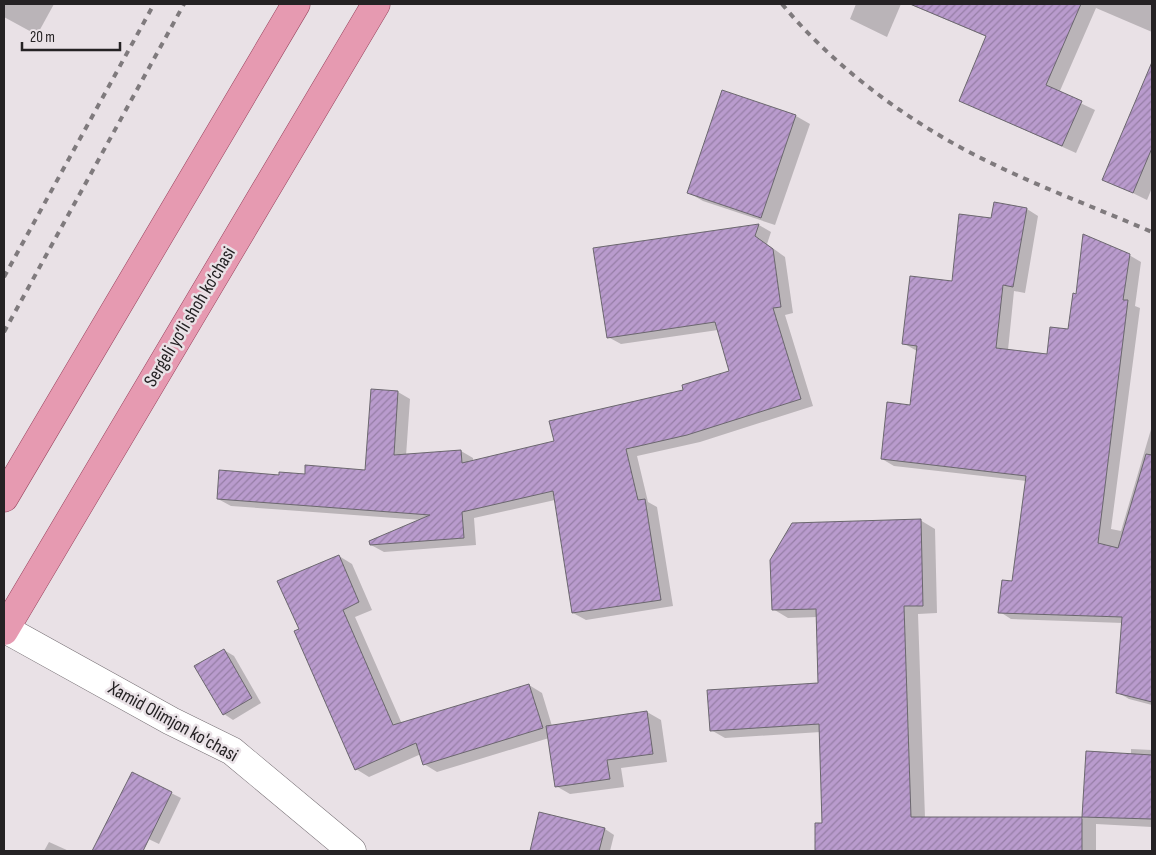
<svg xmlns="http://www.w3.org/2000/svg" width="1156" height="855" font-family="'Sofia Sans Condensed',sans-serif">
  <defs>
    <pattern id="building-hatch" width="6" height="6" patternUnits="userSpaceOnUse" patternTransform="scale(1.25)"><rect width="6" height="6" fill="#b99bcd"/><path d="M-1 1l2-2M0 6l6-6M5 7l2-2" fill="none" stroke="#967ea6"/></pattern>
  </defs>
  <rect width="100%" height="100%" fill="#e9e1e6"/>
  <!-- shadow -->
  <g fill="#0003">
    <path d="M4 4H54L37 35 4 17Z"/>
    <path d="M856 4H901L887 37 850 19Z"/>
    <path d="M909 4H1152V32L1096 8 1059 93 1095 110 1076 153 960 101 987 37Z"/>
    <path d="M1152 66V188L1147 200 1104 179Z"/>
    <path d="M796 116 810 124 775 225 703 201 689 193Z"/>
    <path d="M1027 209 1038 216 1025 293 1014 291 1008 350 1048 355 1069 331 1077 295 1129 255 1141 262 1135 306 1140 308 1111 529 1121 531 1152 426V705L1129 699 1117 692 1123 623 1011 619 1000 612 1013 583 1026 481 894 466 882 459 911 406 917 351 903 343 953 282 992 219Z"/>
    <path d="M759 225 771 232 767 244 785 257 793 313 785 315 813 406 700 442 637 456 648 502 657 507 673 606 586 620 573 613 555 500 474 518 476 545 384 552 371 545 422 520 231 506 218 499 280 476 366 471 398 392 410 399 406 456 461 451 473 458V462L556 442 731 372 718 330 621 344 608 337Z"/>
    <path d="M920 520 935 529 937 613 918 614 925 818 1083 819 1088 752 1131 755V749L1152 750V827L1096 824V851H816V824L824 825 821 732 725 738 711 730 819 684 817 617 788 618 773 609Z"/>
    <path d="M339 556 352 564 372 610 355 617 402 724 529 685 542 693 552 726 647 712 661 720 667 762 621 768 624 787 570 794 556 786 549 738 437 772 424 764 421 754 369 777 356 769 300 630Z"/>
    <path d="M224 650 234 656 261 703 233 720 224 714Z"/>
    <path d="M133 774 181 798 159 844 119 825Z"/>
    <path d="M540 813 605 829 614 835 610 851H531Z"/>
    <path d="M49 842 69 851H44Z"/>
  </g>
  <!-- building -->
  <g fill="url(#building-hatch)" stroke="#6b676e">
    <path d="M910 4H1081L1046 85 1082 101 1062 146 959 101 986 36Z"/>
    <path d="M1152 62V148L1133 193 1102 180Z"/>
    <path d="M722 90 796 115 761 218 687 193Z"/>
    <path d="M994 202 1027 208 1013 287 1003 285 996 348 1047 354 1050 327 1068 329 1073 293 1076 294 1083 234 1130 254 1123 300H1128L1098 543 1118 548 1146 454 1152 455V702L1116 693 1122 617 998 613 1002 580 1012 581 1026 476 881 459 887 402 910 405 917 346 902 344 910 276 952 281 959 214 991 218Z"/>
    <path d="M759 224 755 236 773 249 781 307 773 308 801 399 687 435 626 449 638 500 645 499 661 600 572 613 553 491 462 512 464 538 370 545 369 541 430 515 217 499 219 470 279 475V472L305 474V465L365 470 371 389 398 391 394 455 461 450 462 463 554 441 549 421 683 390 682 385 729 371 715 322 607 338 593 248Z"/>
    <path d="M921 519 923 606H904L911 817H1082V851H815V823H822L819 724 710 731 707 690 818 683 816 609 772 610 770 560 792 523Z"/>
    <path d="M339 555 359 602 343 610 393 725 529 684 543 728 423 765 416 743 355 770 294 631 299 629 277 581Z"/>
    <path d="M224 649 252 698 223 715 194 666Z"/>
    <path d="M647 711 653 754 607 760 610 779 555 787 546 726Z"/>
    <path d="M1086 751 1152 755V819L1082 817Z"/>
    <path d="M132 772 172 792 143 851H92Z"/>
    <path d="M539 812 605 828 599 851H530Z"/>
  </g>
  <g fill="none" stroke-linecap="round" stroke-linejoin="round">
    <defs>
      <path id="minor" d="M5 629 171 721 232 751 352 851"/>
      <g id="major">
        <path d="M4 498 296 4"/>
        <path d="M4 631 376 4"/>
      </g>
    </defs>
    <!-- minor casing -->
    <use href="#minor" stroke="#777075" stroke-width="29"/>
    <!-- major casing -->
    <use href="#major" stroke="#98445e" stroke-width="29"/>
    <!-- minor -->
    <use href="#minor" stroke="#fff" stroke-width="28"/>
    <!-- major -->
    <use href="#major" stroke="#e69ab1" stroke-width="28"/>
    <!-- rail -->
    <g stroke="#7f7a7d" stroke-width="4" stroke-dasharray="6 6" stroke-linecap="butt">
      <path d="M782 4C829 61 893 110 958 146 1020 180 1087 204 1152 232"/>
      <path d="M4 277 154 4"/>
      <path d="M4 332 184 4"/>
    </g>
  </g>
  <g text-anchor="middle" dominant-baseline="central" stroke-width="5" stroke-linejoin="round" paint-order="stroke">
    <!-- street labels -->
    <g font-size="19" fill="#252224" stroke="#e9e1e6">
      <text transform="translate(190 317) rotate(-59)">Sergeli yo‘li shoh ko‘chasi</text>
      <text transform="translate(173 722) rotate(29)">Xamid Olimjon ko'chasi</text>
    </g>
  </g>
  <!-- border -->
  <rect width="1156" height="855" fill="none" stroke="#252224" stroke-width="10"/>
  <!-- scale -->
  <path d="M22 42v8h98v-8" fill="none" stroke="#252224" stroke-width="2.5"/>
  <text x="30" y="42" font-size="15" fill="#252224" stroke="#e9e1e6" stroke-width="4" paint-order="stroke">20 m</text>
</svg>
